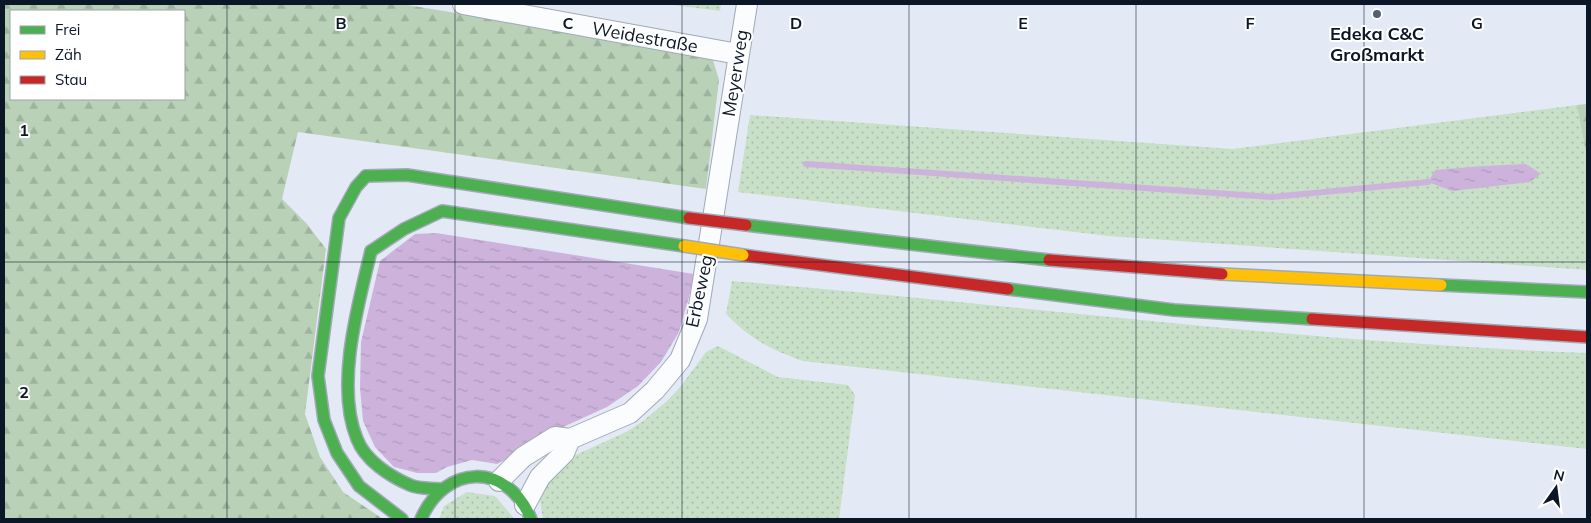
<svg xmlns="http://www.w3.org/2000/svg" width="1591" height="523" font-family="Mulish,sans-serif">
  <defs>
    <pattern id="grass-dots" width="8" height="8" patternUnits="userSpaceOnUse" patternTransform="scale(1.25)"><rect width="8" height="8" fill="#c8e0c8"/><path d="M2 2h.1M6 6h.1" fill="none" stroke="#aabfac" stroke-width="1.8" stroke-linecap="round"/></pattern>
    <pattern id="forest-firs" width="22" height="20" patternUnits="userSpaceOnUse" patternTransform="scale(1.25)"><rect width="22" height="20" fill="#b8d1b7"/><path d="M5 1l3.5 6h-7zM16 11l3.5 6h-7z" fill="#9db39d"/></pattern>
    <pattern id="water-ripples" width="26" height="14" patternUnits="userSpaceOnUse" patternTransform="scale(1.25)"><rect width="26" height="14" fill="#cdb3dc"/><path d="M2 4q2-2 4 0t4 0M15 11q2-2 4 0t4 0" fill="none" stroke="#af99bd"/></pattern>
  </defs>
  <rect width="100%" height="100%" fill="#e3eaf5"/>
  <!-- grass -->
  <g fill="url(#grass-dots)">
    <path d="M665 4H721L720 11Z"/>
    <path d="M1577 105 1587 159V270L1109 236 738 192 750 115 1233 149Z"/>
    <path d="M732 281C1017 305 1301 342 1587 353V449L803 361C770 349 750 339 726 314Z"/>
    <path d="M718 346 778 377 848 385 855 395 839 519H543L540 500 542 485 567 459 626 432 643 421 667 401 681 386 706 352Z"/>
    <path d="M467 492 495 496 513 517V519H439L444 506Z"/>
  </g>
  <!-- forest -->
  <g fill="url(#forest-firs)" fill-rule="evenodd">
    <path d="M4 4H401L694 52 713 60 719 80 706 189 298 132 282 199 307 224 326 249 305 414 320 457 343 492 383 519H4ZM11 11H184V99H11Z"/>
    <path d="M1587 104V159L1577 105Z"/>
  </g>
  <!-- water -->
  <g fill="url(#water-ripples)">
    <path d="M1526 164 1541 174 1530 182 1452 191 1428 182 1435 170 1483 166Z"/>
    <path d="M436 233 694 274 689 297 679 332 661 362 638 386 607 407 550 433 513 456 497 464 472 460 447 467 436 473H417L394 467 375 447 363 421 360 388 361 342 380 261 415 234Z"/>
  </g>
  <g fill="none" stroke-linecap="round" stroke-linejoin="round">
    <!-- stream -->
    <path stroke="#cdb3dc" stroke-width="6" d="M806 164 1272 197 1428 182"/>
    <defs>
      <g id="street">
        <path d="M463 4 738 54"/>
        <path d="M499 481 523 457 555 437 570 439 630 413 655 390 680 360 697 319 747 4"/>
        <path d="M525 505 540 477 564 453 570 439"/>
      </g>
      <g id="fast">
        <path d="M366 176 356 187 339 218 318 376 324 420 337 453 359 486 402 519"/>
        <path d="M366 176 407 175 689 218"/>
        <path d="M746 225 1049 260"/>
        <path d="M371 251C358 305 335 386 357 439 365 460 389 476 410 485 418 489 431 488 440 489"/>
        <path d="M371 251 404 229 442 211 684 246"/>
        <path d="M1441 285 1587 292"/>
        <path d="M1008 289 1174 310 1312 319"/>
        <path d="M421 519C445 464 507 461 531 519"/>
      </g>
      <path id="slow" d="M1222 274 1441 285"/>
      <g id="jam">
        <path d="M743 255 1008 289"/>
        <path d="M1049 260 1222 274"/>
        <path d="M1312 319 1587 337"/>
      </g>
    </defs>
    <!-- street casing -->
    <use href="#street" stroke="#a0a9b6" stroke-width="22"/>
    <!-- fast casing -->
    <use href="#fast" stroke="#a0a9b6" stroke-width="14"/>
    <!-- slow casing -->
    <use href="#slow" stroke="#a0a9b6" stroke-width="14"/>
    <!-- jam casing -->
    <use href="#jam" stroke="#a0a9b6" stroke-width="14"/>
    <!-- street -->
    <use href="#street" stroke="#fbfcfe" stroke-width="20"/>
    <!-- fast -->
    <use href="#fast" stroke="#4caf50" stroke-width="11"/>
    <!-- slow -->
    <use href="#slow" stroke="#ffc107" stroke-width="11"/>
    <!-- jam -->
    <use href="#jam" stroke="#c62828" stroke-width="11"/>
    <defs>
      <path id="slow-bridge" d="M684 246 743 255"/>
      <path id="jam-bridge" d="M689 218 746 225"/>
    </defs>
    <!-- slow-bridge casing -->
    <use href="#slow-bridge" stroke="#a0a9b6" stroke-width="14" stroke-linecap="butt"/>
    <!-- jam-bridge casing -->
    <use href="#jam-bridge" stroke="#a0a9b6" stroke-width="14" stroke-linecap="butt"/>
    <!-- slow-bridge -->
    <use href="#slow-bridge" stroke="#ffc107" stroke-width="11"/>
    <!-- jam-bridge -->
    <use href="#jam-bridge" stroke="#c62828" stroke-width="11"/>
  </g>
  <!-- grid -->
  <path fill="none" stroke="#0b1627" stroke-width="1" stroke-opacity="0.55" d="M227 4V519M455 4V519M682 4V519M909 4V519M1136 4V519M1364 4V519M4 262H1587"/>
  <!-- markers -->
  <circle fill="#57606f" stroke="#fff" stroke-width="2" cx="1377" cy="14" r="5"/>
  <g text-anchor="middle" dominant-baseline="central" stroke-width="4" stroke-linejoin="round" paint-order="stroke">
    <!-- poi labels -->
    <g font-size="18" font-weight="bold" fill="#0b1627" stroke="#fff">
      <text x="1377" y="33">Edeka C&amp;C<tspan x="1377" dy="21">Großmarkt</tspan></text>
    </g>
    <!-- street labels -->
    <g font-size="18" fill="#0b1627" stroke="#fff">
      <text transform="translate(645 37) rotate(10)">Weidestraße</text>
      <text transform="translate(735 73) rotate(-81)">Meyerweg</text>
      <text transform="translate(699 291) rotate(-78)">Erbeweg</text>
    </g>
  </g>
  <g font-size="16" text-anchor="middle" font-weight="bold" fill="#0b1627" stroke="#fff" stroke-width="4" stroke-linejoin="round" paint-order="stroke">
    <text x="341" y="29">B</text>
    <text x="568" y="29">C</text>
    <text x="796" y="29">D</text>
    <text x="1023" y="29">E</text>
    <text x="1250" y="29">F</text>
    <text x="1477" y="29">G</text>
    <text x="24" y="136">1</text>
    <text x="24" y="398">2</text>
  </g>
  <!-- border -->
  <rect width="1591" height="523" fill="none" stroke="#0b1627" stroke-width="10"/>
  <!-- legend -->
  <rect x="10" y="10" width="175" height="90" fill="#ffffff" stroke="#9da2a9"/>
  <rect x="20" y="26" width="25" height="8" fill="#4caf50" stroke="#9da2a9"/>
  <text x="55" y="35" font-size="15" fill="#0b1627">Frei</text>
  <rect x="20" y="51" width="25" height="8" fill="#ffc107" stroke="#9da2a9"/>
  <text x="55" y="60" font-size="15" fill="#0b1627">Zäh</text>
  <rect x="20" y="76" width="25" height="8" fill="#c62828" stroke="#9da2a9"/>
  <text x="55" y="85" font-size="15" fill="#0b1627">Stau</text>
  <!-- north arrow -->
  <g transform="translate(1556 488) rotate(14)" stroke="#ffffff" stroke-width="4" paint-order="stroke">
  <path d="M0-4L9 19L0 12L-9 19Z" fill="#0b1627"/>
  <text y="-8" font-size="14" font-weight="bold" text-anchor="middle" fill="#0b1627">N</text>
  </g>
</svg>
